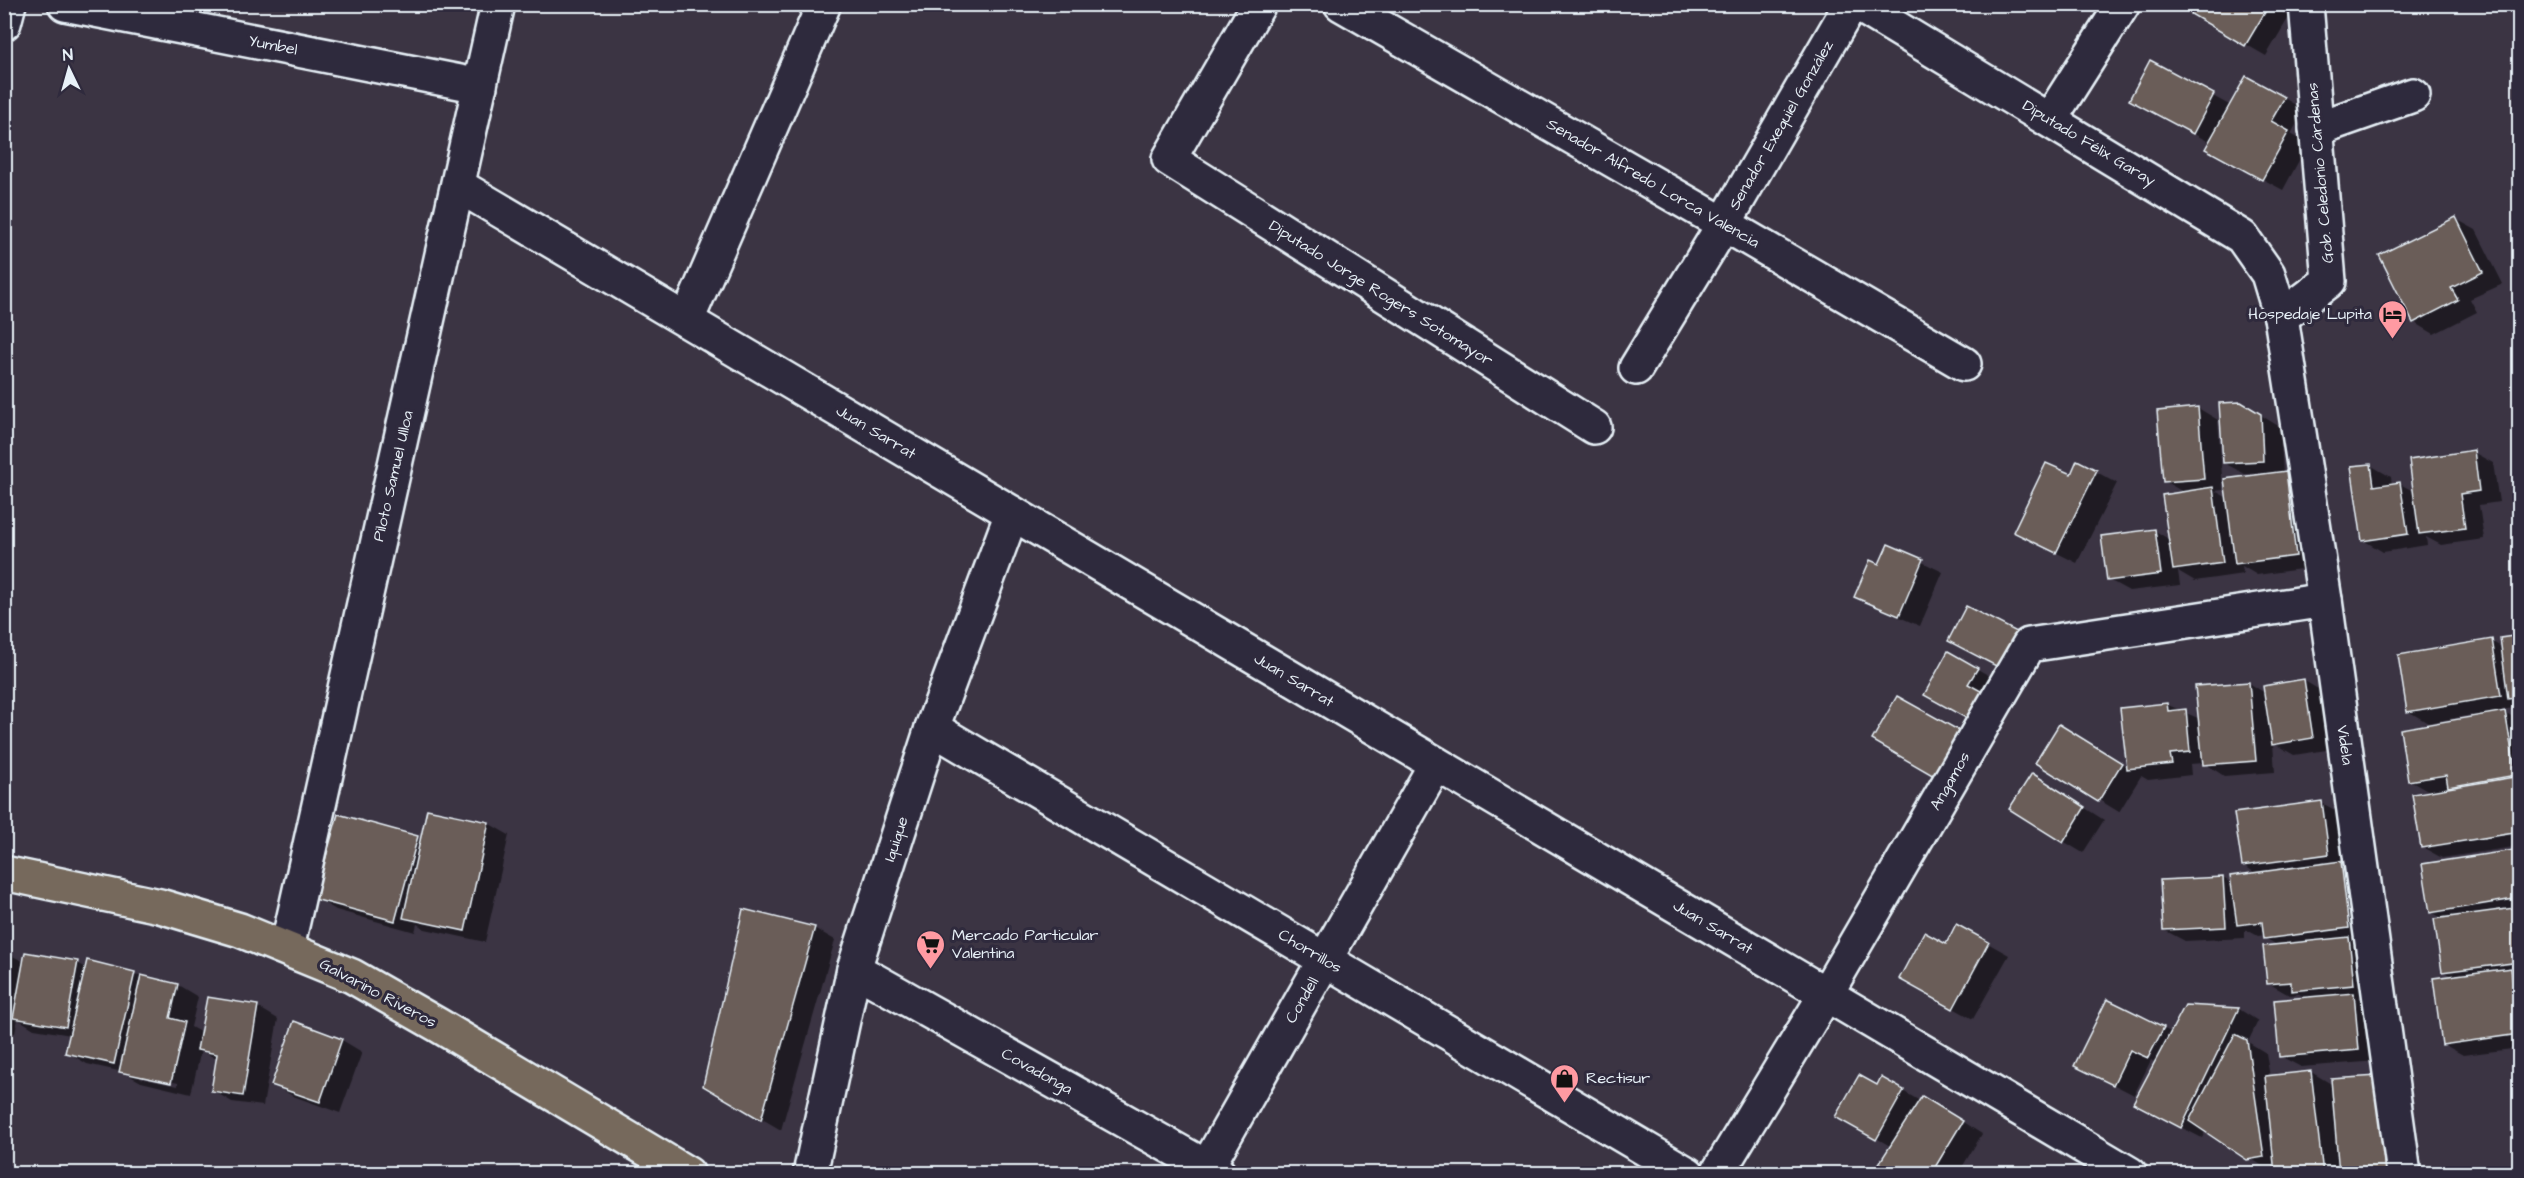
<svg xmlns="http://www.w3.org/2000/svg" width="2524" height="1178" font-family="'Architects Daughter',sans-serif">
  <rect width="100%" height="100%" fill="#3b3443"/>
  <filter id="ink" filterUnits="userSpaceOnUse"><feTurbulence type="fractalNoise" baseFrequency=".0167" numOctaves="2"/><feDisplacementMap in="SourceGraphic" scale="12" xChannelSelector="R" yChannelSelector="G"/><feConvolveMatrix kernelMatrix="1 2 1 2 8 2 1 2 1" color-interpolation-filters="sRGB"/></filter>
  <g filter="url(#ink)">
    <!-- shadow -->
    <g fill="#0007" fill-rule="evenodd">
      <path d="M2268 4 2289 17 2266 56 2193 14Z"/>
      <path d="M2151 62 2231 106 2284 98 2304 110 2291 134 2308 144 2283 190 2227 160 2211 143 2151 111Z"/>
      <path d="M2456 219 2476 230 2503 284 2470 299 2477 312 2434 334 2414 322Z"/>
      <path d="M2241 403 2280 427 2283 473 2306 484 2316 567 2257 575 2242 566 2243 574 2195 581 2178 571 2180 585 2129 591 2109 580 2154 530 2170 540 2185 493 2164 481 2198 408 2218 420 2223 490 2215 491 2228 498 2265 476V473L2245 474 2224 463Z"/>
      <path d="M2473 452 2493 463 2499 502 2479 505 2484 539 2441 545 2426 537 2427 545 2383 552 2363 540 2370 465 2391 477 2392 485 2400 484 2415 492Z"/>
      <path d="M2078 462 2117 483 2077 563 2035 542Z"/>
      <path d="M1889 546 1943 572 1920 626 1876 607 1856 596 1880 566Z"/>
      <path d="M2520 637V707L2501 710 2520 721V846L2442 858 2422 847 2431 792 2410 780 2473 718 2472 715 2428 723 2408 711 2491 641 2503 648Z"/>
      <path d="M1949 653 1997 680 1988 695 1926 694Z"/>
      <path d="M2303 680 2323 692 2333 749 2294 755 2273 743 2275 772 2224 776 2204 763 2190 764 2191 775 2148 780 2141 776 2119 812 2037 762 2079 738 2128 767 2166 704 2200 719 2249 683 2265 693Z"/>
      <path d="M2052 787 2104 820 2083 853 2063 841Z"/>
      <path d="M2322 803 2342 814 2369 939 2353 941 2369 950 2373 996 2359 997 2374 1006 2378 1061 2301 1067 2280 1056 2307 999 2299 994 2289 995 2268 983 2279 946 2265 938V935L2258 936 2245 929V938L2185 941 2164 930 2223 878 2233 884 2257 874 2243 865Z"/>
      <path d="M339 816 422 840 488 823 509 835 485 942 425 929 417 924 415 932 336 910 316 898Z"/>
      <path d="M2520 850V1048L2463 1055 2443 1044 2453 977 2443 971V919L2432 912Z"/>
      <path d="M1957 926 2009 955 1973 1019 1921 990Z"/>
      <path d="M814 928 835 940 781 1130 704 1085Z"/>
      <path d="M4 952 25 962 77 963 87 968 88 962 178 985 198 997 191 1027 202 1033 258 1007 278 1019 263 1106 232 1102 212 1090 218 1060 201 1050 191 1094 141 1082 123 1072 87 1064 67 1052 71 1035 34 1029 18 1019 15 1033 4 1032ZM140 1075 178 1083V1086L140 1078Z"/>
      <path d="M2186 1006 2239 1009 2258 1021 2248 1042 2266 1053 2270 1077 2311 1072 2333 1085 2377 1078 2404 1174H2277L2276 1169 2269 1170 2206 1130 2202 1138 2155 1114 2156 1063 2151 1060 2134 1095 2076 1065 2163 1028 2172 1033Z"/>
      <path d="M342 1040 362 1052 340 1113 293 1096 272 1084Z"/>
      <path d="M1882 1079 1920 1101 1942 1109 1982 1134 1958 1174H1895L1892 1147 1837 1116 1877 1087Z"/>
    </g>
    <!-- building -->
    <g fill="#6a5d59" stroke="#e8f1f8" stroke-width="1.5">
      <path d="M2197 4H2270L2245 46 2191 14Z"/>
      <path d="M2150 60 2214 94 2193 134 2129 100Z"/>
      <path d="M2246 76 2285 97 2271 121 2289 131 2262 180 2205 149Z"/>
      <path d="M2456 217 2483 272 2451 288 2458 300 2413 323 2379 255Z"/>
      <path d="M2241 402 2261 414 2263 461 2223 463 2219 403Z"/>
      <path d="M2198 407 2204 479 2163 482 2157 411Z"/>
      <path d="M2474 450 2479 491 2460 494 2465 528 2419 534 2409 460Z"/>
      <path d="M2077 460 2097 470 2056 553 2013 532 2046 463 2071 474Z"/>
      <path d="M2371 464 2374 486 2400 482 2408 534 2362 541 2351 466Z"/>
      <path d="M2286 471 2296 556 2235 564 2224 479Z"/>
      <path d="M2213 487 2223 563 2173 570 2162 495Z"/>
      <path d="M2155 529 2161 574 2107 581 2101 536Z"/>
      <path d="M1888 544 1923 559 1899 616 1854 597 1870 560 1879 564Z"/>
      <path d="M1966 606 2019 633 2000 668 1948 641Z"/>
      <path d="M2520 635V697L2508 699 2500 638Z"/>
      <path d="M2492 639 2501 696 2407 712 2398 655Z"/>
      <path d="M1948 651 1978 668 1968 684 1990 696 1975 723 1924 695Z"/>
      <path d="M2304 679 2313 738 2272 745 2263 686Z"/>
      <path d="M2249 682 2256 761 2203 765 2195 686Z"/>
      <path d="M1897 696 1960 731 1934 776 1872 740Z"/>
      <path d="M2167 703 2168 711 2186 709 2190 752 2170 754 2172 764 2127 769 2120 708Z"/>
      <path d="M2505 711 2516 775 2448 787 2446 775 2408 781 2400 729Z"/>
      <path d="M2059 724 2122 763 2098 802 2035 763Z"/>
      <path d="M2032 773 2085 807 2063 843 2009 809Z"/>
      <path d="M2520 776V832L2421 848 2412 794Z"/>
      <path d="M2322 801 2329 854 2242 866 2234 813Z"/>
      <path d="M427 809 489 822 465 931 403 918Z"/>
      <path d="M338 814 418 836 395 921 314 899Z"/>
      <path d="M2520 849V898L2430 913 2422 864Z"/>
      <path d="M2341 861 2349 928 2264 939 2262 922 2237 925 2230 876Z"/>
      <path d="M2223 877 2226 927 2163 930 2160 880Z"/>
      <path d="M2514 908 2520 962 2442 972 2434 919Z"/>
      <path d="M743 909 815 927 761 1120 703 1086Z"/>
      <path d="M1956 924 1989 942 1953 1009 1899 979 1924 932 1946 944Z"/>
      <path d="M2349 937 2354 985 2291 991V982L2267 984 2263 946Z"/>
      <path d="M25 952 78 961 66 1027 13 1018Z"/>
      <path d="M87 960 135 972 114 1064 65 1053Z"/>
      <path d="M2511 968 2519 1034 2442 1045 2433 978Z"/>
      <path d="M141 975 178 984 170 1018 185 1022 171 1083 119 1072Z"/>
      <path d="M2354 993 2359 1050 2279 1057 2274 1000Z"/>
      <path d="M207 997 258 1005 243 1096 211 1091 217 1054 197 1050Z"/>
      <path d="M2107 999 2164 1027 2148 1058 2130 1050 2113 1085 2074 1066Z"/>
      <path d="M2185 1005 2239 1008 2181 1128 2133 1103Z"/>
      <path d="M294 1021 342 1039 320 1102 271 1085Z"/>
      <path d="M2235 1034 2247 1040 2264 1157 2247 1160 2189 1121Z"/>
      <path d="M2311 1071 2323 1174H2275L2265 1076Z"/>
      <path d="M1859 1075 1877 1085 1881 1077 1904 1090 1876 1140 1835 1117Z"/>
      <path d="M2378 1076 2385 1174H2339L2331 1079Z"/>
      <path d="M1922 1096 1963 1121 1931 1174H1892L1878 1165Z"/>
    </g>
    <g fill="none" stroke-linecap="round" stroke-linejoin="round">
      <defs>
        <g id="minor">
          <path d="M65 4 480 86"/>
          <path d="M1259 4 1169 159 1594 427"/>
          <path d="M1341 4 1724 224 1964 364"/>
          <path d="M1857 4 2242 237 2268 274 2281 317 2325 600 2404 1174"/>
          <path d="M4 23 9 4"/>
          <path d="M2050 119 2123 4"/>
          <path d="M2316 129 2413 95"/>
          <path d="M459 186 2130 1174"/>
          <path d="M2281 317 2329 281 2306 4"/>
          <path d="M687 320 824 4"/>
          <path d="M1636 368 1724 224 1851 4"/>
          <path d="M932 728 1688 1174"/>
          <path d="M287 948 498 4"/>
          <path d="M854 969 1219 1174"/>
          <path d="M810 1174 854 969 932 728 1012 513"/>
          <path d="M1203 1174 1436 764"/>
          <path d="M1717 1174 1826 994 2029 645 2325 600"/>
        </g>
        <path id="major" d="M4 873 160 906 240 930 352 976 438 1025 688 1174"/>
      </defs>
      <!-- minor casing -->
      <use href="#minor" stroke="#e8f1f8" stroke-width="38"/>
      <!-- major casing -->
      <use href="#major" stroke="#e8f1f8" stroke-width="38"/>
      <!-- minor -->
      <use href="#minor" stroke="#2f2a3d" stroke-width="33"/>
      <!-- major -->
      <use href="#major" stroke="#76695c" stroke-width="33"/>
    </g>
  </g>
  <!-- icons -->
  <defs>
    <symbol id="hotel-pin" viewBox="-11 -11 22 30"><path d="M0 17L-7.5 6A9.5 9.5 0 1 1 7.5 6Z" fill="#ff9aa2" stroke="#2f2a3d"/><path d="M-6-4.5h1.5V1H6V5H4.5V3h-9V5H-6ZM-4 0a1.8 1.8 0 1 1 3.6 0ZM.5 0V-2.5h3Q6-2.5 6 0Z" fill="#111"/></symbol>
    <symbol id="supermarket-pin" viewBox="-11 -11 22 30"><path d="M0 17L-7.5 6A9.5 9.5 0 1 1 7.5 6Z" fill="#ff9aa2" stroke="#2f2a3d"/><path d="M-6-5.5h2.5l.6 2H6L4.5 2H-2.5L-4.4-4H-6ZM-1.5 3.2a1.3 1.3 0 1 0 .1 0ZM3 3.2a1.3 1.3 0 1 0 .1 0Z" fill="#111"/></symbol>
    <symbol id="shop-pin" viewBox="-11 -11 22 30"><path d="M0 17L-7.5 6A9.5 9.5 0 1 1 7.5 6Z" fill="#ff9aa2" stroke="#2f2a3d"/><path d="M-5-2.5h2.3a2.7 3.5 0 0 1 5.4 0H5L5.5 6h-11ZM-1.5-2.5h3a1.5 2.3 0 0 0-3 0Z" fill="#111"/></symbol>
  </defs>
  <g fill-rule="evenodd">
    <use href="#hotel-pin" x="2376" y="298" width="33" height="45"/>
    <use href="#supermarket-pin" x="914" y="928" width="33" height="45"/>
    <use href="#shop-pin" x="1548" y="1062" width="33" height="45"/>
  </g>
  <g text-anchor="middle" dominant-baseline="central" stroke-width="6" stroke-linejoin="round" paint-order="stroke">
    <!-- street labels -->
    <g font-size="16" fill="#e8f1f8" stroke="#2f2a3d">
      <text transform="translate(273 45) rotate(11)">Yumbel</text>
      <text transform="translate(1781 125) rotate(-60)">Senador Exequiel González</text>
      <text transform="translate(2089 143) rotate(31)">Diputado Félix Garay</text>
      <text transform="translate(2320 173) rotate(-95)">Gob. Celedonio Cárdenas</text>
      <text transform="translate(1653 183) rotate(30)">Senador Alfredo Lorca Valencia</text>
      <text transform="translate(1381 293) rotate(32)">Diputado Jorge Rogers Sotomayor</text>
      <text transform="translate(876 432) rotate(31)">Juan Sarrat</text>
      <text transform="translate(393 476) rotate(-77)">Piloto Samuel Ulloa</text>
      <text transform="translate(1294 680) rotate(31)">Juan Sarrat</text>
      <text transform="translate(2345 745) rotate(82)">Videla</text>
      <text transform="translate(1950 781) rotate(-60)">Angamos</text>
      <text transform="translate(896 839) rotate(-72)">Iquique</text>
      <text transform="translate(1713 927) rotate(31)">Juan Sarrat</text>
      <text transform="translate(1310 951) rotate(31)">Chorrillos</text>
      <text transform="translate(378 993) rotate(28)">Galvarino Riveros</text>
      <text transform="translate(1302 1000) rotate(-60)">Condell</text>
      <text transform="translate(1037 1071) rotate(29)">Covadonga</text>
    </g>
    <!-- poi labels -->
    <g font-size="16" fill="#e8f1f8" stroke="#2f2a3d" text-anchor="start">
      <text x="2372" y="314" text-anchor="end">Hospedaje Lupita</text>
      <text x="952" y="935">Mercado Particular<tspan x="952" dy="18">Valentina</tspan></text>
      <text x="1586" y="1078">Rectisur</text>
    </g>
  </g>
  <!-- margin -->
  <rect width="2524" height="1178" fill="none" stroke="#2f2a3d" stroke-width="24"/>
  <rect x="12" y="12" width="2500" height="1154" fill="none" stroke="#e8f1f8" stroke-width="2" filter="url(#ink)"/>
  <!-- north arrow -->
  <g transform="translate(69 69) rotate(355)" stroke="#2f2a3d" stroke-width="4.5" paint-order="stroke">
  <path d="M0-4.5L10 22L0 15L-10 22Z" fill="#e8f1f8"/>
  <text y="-9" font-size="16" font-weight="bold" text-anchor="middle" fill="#e8f1f8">N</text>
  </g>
</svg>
